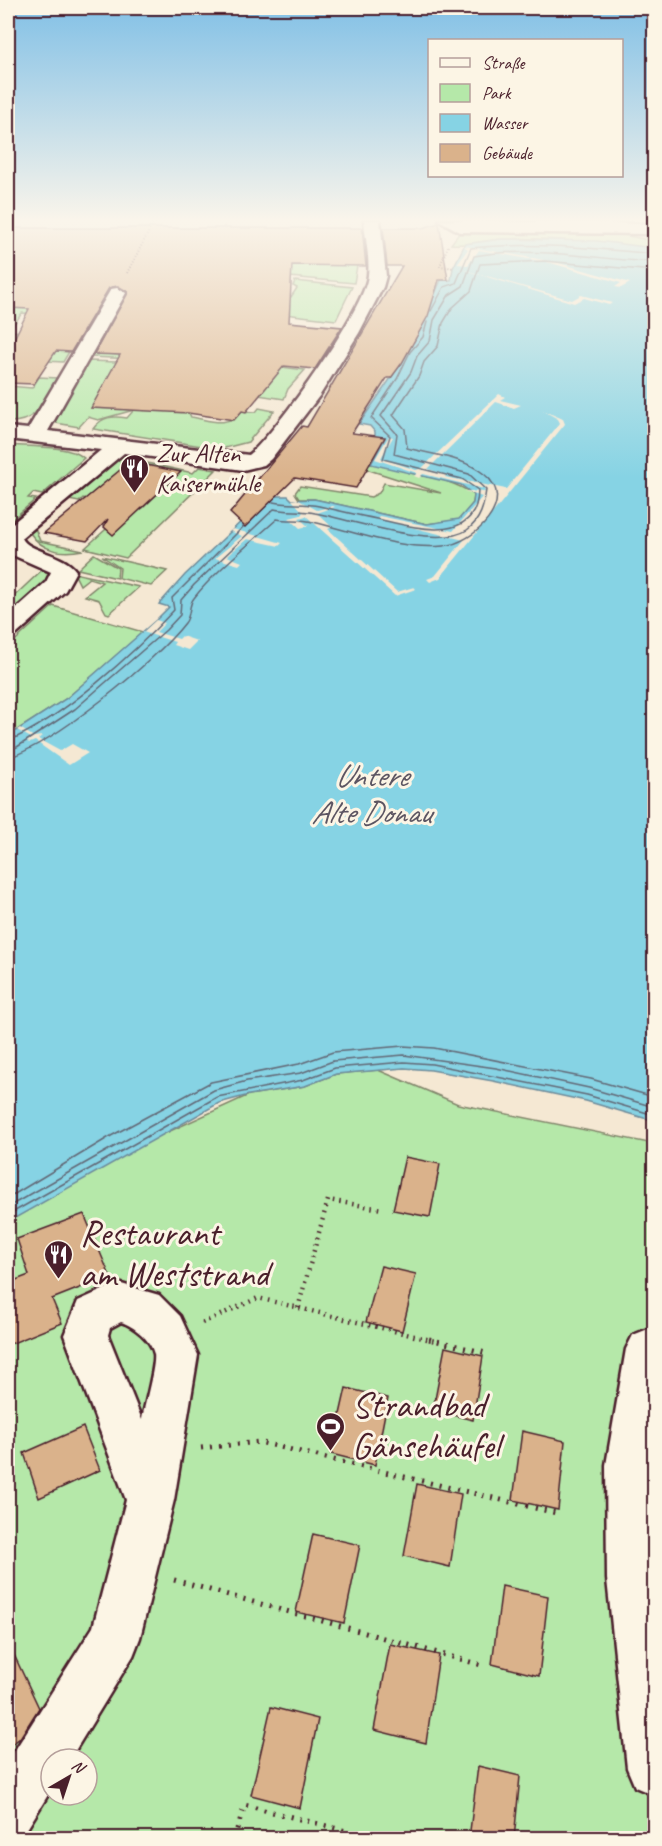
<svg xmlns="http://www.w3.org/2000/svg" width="662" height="1846" font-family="Caveat,sans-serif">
  <rect width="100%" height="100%" fill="#f5e8d3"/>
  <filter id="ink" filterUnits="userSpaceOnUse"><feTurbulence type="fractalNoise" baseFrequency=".0167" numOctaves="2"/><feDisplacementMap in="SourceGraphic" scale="12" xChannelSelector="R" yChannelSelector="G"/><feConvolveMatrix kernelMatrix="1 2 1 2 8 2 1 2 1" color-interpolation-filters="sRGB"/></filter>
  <g filter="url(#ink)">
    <!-- green -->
    <g fill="#b5e8a9" stroke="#80846a" stroke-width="1.5" fill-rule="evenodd">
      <path d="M602 231 654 241 647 250C599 243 551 237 502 239 484 240 467 246 451 244L460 232Z"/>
      <path d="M292 255 358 260 354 283 290 277Z"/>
      <path d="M295 281 352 287 336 320 241 309 247 355 281 367 305 370 288 389 284 399 183 383 196 362 92 357 98 346 108 354 134 356 265 295 291 297 297 288 293 286Z"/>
      <path d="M8 288 94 291C66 308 55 315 22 313L9 331 65 334 77 338 63 362 8 359Z"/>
      <path d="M89 361 117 362 209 391 189 413 191 417C210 420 227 429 242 411L256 412 259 408 274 411 248 442 221 449 93 429C102 416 113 416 127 418L134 410 98 420 88 417 79 427 56 423 54 420Z"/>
      <path d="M39 377 57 378C42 401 39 423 8 422V386L32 388Z"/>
      <path d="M8 445C27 447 70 445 84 458L42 495 33 493 28 498 36 499 8 523Z"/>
      <path d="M127 454 133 460 193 473 199 467 216 470 126 558 85 548 115 521 136 506 143 508 180 472 147 465 143 468 126 465 90 500 83 498 79 502 69 500 35 528 40 541 83 550C62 554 43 552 30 533L32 527 118 456Z"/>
      <path d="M365 464C390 463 455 480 474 495L473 503 459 520 427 524 314 499H299L295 493 300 486 371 497 379 493 384 483 441 493 369 470 364 468Z"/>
      <path d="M94 554 118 568 117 578 78 569Z"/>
      <path d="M102 556 167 571 151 586 119 578 120 568Z"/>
      <path d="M42 570 51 575V581L17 609 8 605V602Z"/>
      <path d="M74 573 139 587 109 614 106 613 99 600 85 596 102 582 89 578 80 585Z"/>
      <path d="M53 606 143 632 67 698 8 736V647Z"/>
      <path d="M378 1070 458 1104 654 1144V1838H8V1145L157 1137 249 1095 305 1086 336 1074ZM51 1759H87V1795H51Z"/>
    </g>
    <!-- water -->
    <path fill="#86d3e4" stroke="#6e8b9a" stroke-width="1.5" d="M502 239 597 241 654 248V1121L586 1101 493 1081 431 1070 404 1068 336 1074 305 1086 249 1095 219 1103 8 1222V736L67 698 156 620 169 607 159 604 185 575 268 496H288L292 500 314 499 427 524 459 519 473 503 474 495 461 485 371 464 385 438 375 436V432L370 426 359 424 393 375 410 342H414L441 280H451L453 268 465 244Z"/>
    <!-- pier -->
    <g fill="#f5e8d3">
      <path d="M464 246 555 262 630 283 621 288 615 287 621 283 551 263 479 250 468 265 457 264 468 249Z"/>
      <path d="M454 267 572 300 581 295 612 303 609 305 584 298 574 303Z"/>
      <path d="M499 394 505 397 500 400 521 405 514 408 496 402 428 469 447 475 445 477 506 489 560 423 558 419 542 410 563 419 565 424 440 578 430 582 427 579 435 576 464 540 377 519 379 516 453 531 482 497 464 491 485 492 484 489 423 474 419 478 414 476 417 473 375 459 389 436 393 437 381 458 416 470 422 468Z"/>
      <path d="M297 499 317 510 333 506 335 507 317 513 332 527 328 529 397 592 414 587 416 589 395 596 306 516 299 518 308 526 300 528 289 518 301 515 303 512 292 500Z"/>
      <path d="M233 529 282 543 279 546 247 539 227 556 242 562 239 565 215 558 242 536 230 531Z"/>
      <path d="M156 620 165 623 156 632 179 639 182 636 197 641 188 650 173 645 175 642 143 632Z"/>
      <path d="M20 728 34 737 42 736 38 739 60 751 72 744 88 753 69 765 35 741 30 743 27 742 31 738 17 730Z"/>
    </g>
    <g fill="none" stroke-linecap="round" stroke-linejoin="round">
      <!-- shore -->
      <g stroke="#626775" stroke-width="1.5">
        <path d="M431 311 444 287 456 283 471 248C532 242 593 248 654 254"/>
        <path d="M273 502C288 505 304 503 319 506 340 511 361 516 382 520 416 528 478 545 478 490L462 479 383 459 390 436 371 418 397 379 410 352 423 337 427 322"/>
        <path d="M8 741C62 719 134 653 174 610L172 598 243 527"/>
        <path d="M8 749 17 747 75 709 166 630 180 615 181 600 194 585 274 509C288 512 301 510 315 513 349 519 438 550 467 530 481 520 484 505 486 490L469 474 394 454 397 434 381 416 411 372 417 356 430 341 434 320 449 295 463 286 474 256C535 246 593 259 654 262"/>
        <path d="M8 758C54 743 155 662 185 623 191 616 188 605 194 598 214 572 252 542 277 519 289 521 301 519 313 522 356 532 399 550 443 546 473 544 519 501 484 474 463 457 433 455 407 448L405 429 393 415 419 376 424 362 438 346 443 323 452 308 471 291 480 264 545 261 654 271"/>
        <path d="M8 1198 111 1136 211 1082 299 1064 333 1052 403 1046 434 1048 591 1079 654 1097"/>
        <path d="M8 1207 214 1090 247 1081 301 1073 333 1061 404 1055 496 1068 589 1088 654 1107"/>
        <path d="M8 1215 217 1097 303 1080 335 1068 404 1062 432 1064 587 1095 654 1115"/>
      </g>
    </g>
    <!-- building -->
    <g fill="#dab28b" stroke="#4a1f2b" stroke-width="1.5">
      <path d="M439 223 448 280H439L428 316 402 363 391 378H387L352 433 385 437 356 488 295 478 245 527 230 513 302 426 307 427 402 266H387L383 228H423Z"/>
      <path d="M8 228H362L366 266 292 265 289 322 342 327 315 369 284 366 246 412 242 411 234 420 188 413 91 408 120 355 94 354 128 292 118 286 109 288 71 352 56 351 34 384 8 383V351L29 309 8 308Z"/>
      <path d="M126 465 144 468 146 465 181 472 113 535 104 527 108 519 87 541 44 533Z"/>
      <path d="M405 1157 440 1164 430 1217 393 1210Z"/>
      <path d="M84 1214 110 1276 52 1299 62 1323 8 1345V1283L29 1275 17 1239Z"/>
      <path d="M381 1266 416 1274 402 1331 366 1322Z"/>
      <path d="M445 1347 483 1356 473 1420 433 1410Z"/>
      <path d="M346 1388 388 1398 375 1465 331 1454Z"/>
      <path d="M83 1427 100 1470 39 1498 24 1453Z"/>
      <path d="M522 1431 565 1441 558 1510 513 1500Z"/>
      <path d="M417 1484 461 1494 450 1567 404 1556Z"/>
      <path d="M313 1534 360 1545 344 1623 296 1612Z"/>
      <path d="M502 1586 548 1596 539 1676 492 1664Z"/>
      <path d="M8 1642 39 1708 20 1738 8 1747Z"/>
      <path d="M390 1644 439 1655 426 1743 374 1730Z"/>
      <path d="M271 1707 318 1719 300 1808 251 1795Z"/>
      <path d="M478 1766 520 1776 514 1839H469Z"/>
    </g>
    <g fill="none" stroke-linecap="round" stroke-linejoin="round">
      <defs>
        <g id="minor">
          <path d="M364 220H380L386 276 383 287 359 333 320 395 271 459 264 465 243 470 124 453 22 538C28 552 64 553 76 571L65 591 17 634 8 637V616L46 582 51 572 8 553V527L101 450 8 439V427L28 429 111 289 117 288 126 293 48 431 249 455C276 432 366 308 368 275 370 258 365 238 364 220Z"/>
          <path d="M439 220 654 224V234L460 232Z"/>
          <path d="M118 1283 159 1295 180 1316 198 1355 174 1500 140 1638 133 1656 70 1759H51V1790L27 1829 8 1837V1761L93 1627 126 1500 64 1335 78 1301ZM121 1322C134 1326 151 1340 154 1354 156 1366 144 1406 142 1420L108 1335 110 1328Z"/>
          <path d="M648 1329 654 1331 652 1465 654 1795 635 1787 627 1768 607 1579 606 1465 626 1349 633 1335Z"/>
        </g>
      </defs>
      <!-- minor casing -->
      <use href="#minor" stroke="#4a1f2b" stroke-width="5"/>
      <!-- path-far2 -->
      <g stroke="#4a1f2b" stroke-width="2" stroke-dasharray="1 2" stroke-linecap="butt">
        <path d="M224 227 225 224"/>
        <path d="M448 246 440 266 454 268"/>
        <path d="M127 273 155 220"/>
      </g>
      <!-- path-far1 -->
      <g stroke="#4a1f2b" stroke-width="4.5" stroke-dasharray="1.5 5" stroke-linecap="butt">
        <path d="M298 1308 328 1200 382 1209"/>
        <path d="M202 1323 258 1298 435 1341"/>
      </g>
      <!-- path -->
      <g stroke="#4a1f2b" stroke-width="5" stroke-dasharray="2 7" stroke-linecap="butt">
        <path d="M429 1339 490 1354"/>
        <path d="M201 1448 259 1442 560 1514"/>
        <path d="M174 1580 485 1666"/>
        <path d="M234 1838 245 1805 373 1838"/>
      </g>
      <!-- minor -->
      <use href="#minor" fill="#fcf5e5" fill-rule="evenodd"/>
    </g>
  </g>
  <!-- sky -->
  <linearGradient id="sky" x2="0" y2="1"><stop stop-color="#81c0e6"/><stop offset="0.46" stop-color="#faf5eb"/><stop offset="1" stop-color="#faf5eb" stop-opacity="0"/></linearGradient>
  <rect width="662" height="478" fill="url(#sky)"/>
  <!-- icons -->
  <defs>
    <symbol id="restaurant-pin" viewBox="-11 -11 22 30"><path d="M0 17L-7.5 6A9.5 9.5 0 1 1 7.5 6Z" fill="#4a1f2b" stroke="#fcf5e5"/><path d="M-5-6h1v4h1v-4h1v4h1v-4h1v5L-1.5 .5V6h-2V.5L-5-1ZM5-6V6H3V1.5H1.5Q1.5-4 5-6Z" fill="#fff"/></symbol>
    <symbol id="stadium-pin" viewBox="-11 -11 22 30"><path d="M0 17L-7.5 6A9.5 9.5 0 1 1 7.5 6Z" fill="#4a1f2b" stroke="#fcf5e5"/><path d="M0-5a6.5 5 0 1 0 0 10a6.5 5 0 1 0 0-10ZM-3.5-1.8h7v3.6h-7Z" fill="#fff"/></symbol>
  </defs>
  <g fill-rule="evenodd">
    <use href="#restaurant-pin" x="118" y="452" width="33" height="45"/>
    <use href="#restaurant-pin" x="42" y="1238" width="33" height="45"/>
    <use href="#stadium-pin" x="314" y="1410" width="33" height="45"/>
  </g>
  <g text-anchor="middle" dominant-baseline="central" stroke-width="6" stroke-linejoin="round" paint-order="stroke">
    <!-- far-poi labels -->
    <g font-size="26" fill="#4a1f2b" stroke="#fcf5e5" text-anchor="start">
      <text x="156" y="453">Zur Alten<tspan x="156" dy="30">Kaisermühle</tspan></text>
    </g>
    <!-- water labels -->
    <g font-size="32" font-style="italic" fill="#5c5562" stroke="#fcf5e5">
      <text x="371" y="775">Untere<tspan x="371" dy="37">Alte Donau</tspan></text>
    </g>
    <!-- near-poi labels -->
    <g font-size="36" fill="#4a1f2b" stroke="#fcf5e5" text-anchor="start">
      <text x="80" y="1233">Restaurant<tspan x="80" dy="41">am Weststrand</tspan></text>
      <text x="352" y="1405">Strandbad<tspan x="352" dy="41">Gänsehäufel</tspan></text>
    </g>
  </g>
  <!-- margin -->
  <rect width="662" height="1846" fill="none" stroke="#fcf5e5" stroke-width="30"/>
  <rect x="15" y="15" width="632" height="1816" fill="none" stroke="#4a1f2b" stroke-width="2" filter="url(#ink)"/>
  <!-- legend -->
  <rect x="428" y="39" width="195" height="138" fill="#fcf5e5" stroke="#b59f9b" stroke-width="1.5"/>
  <rect x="440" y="58" width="30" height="9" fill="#fcf5e5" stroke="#b59f9b" stroke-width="1.5"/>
  <text x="482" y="69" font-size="18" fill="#4a1f2b">Straße</text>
  <rect x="440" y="84" width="30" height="18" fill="#b5e8a9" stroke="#b59f9b" stroke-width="1.5"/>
  <text x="482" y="99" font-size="18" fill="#4a1f2b">Park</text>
  <rect x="440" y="114" width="30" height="18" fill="#86d3e4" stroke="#b59f9b" stroke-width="1.5"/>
  <text x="482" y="129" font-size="18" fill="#4a1f2b">Wasser</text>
  <rect x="440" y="144" width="30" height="18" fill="#dab28b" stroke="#b59f9b" stroke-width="1.5"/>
  <text x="482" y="159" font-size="18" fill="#4a1f2b">Gebäude</text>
  <!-- north arrow -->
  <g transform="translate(69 1777) rotate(39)"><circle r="28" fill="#fcf5e5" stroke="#b59f9b" stroke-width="1.5"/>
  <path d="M0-4.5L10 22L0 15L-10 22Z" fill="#4a1f2b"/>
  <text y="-9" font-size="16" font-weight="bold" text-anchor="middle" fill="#4a1f2b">N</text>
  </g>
</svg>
